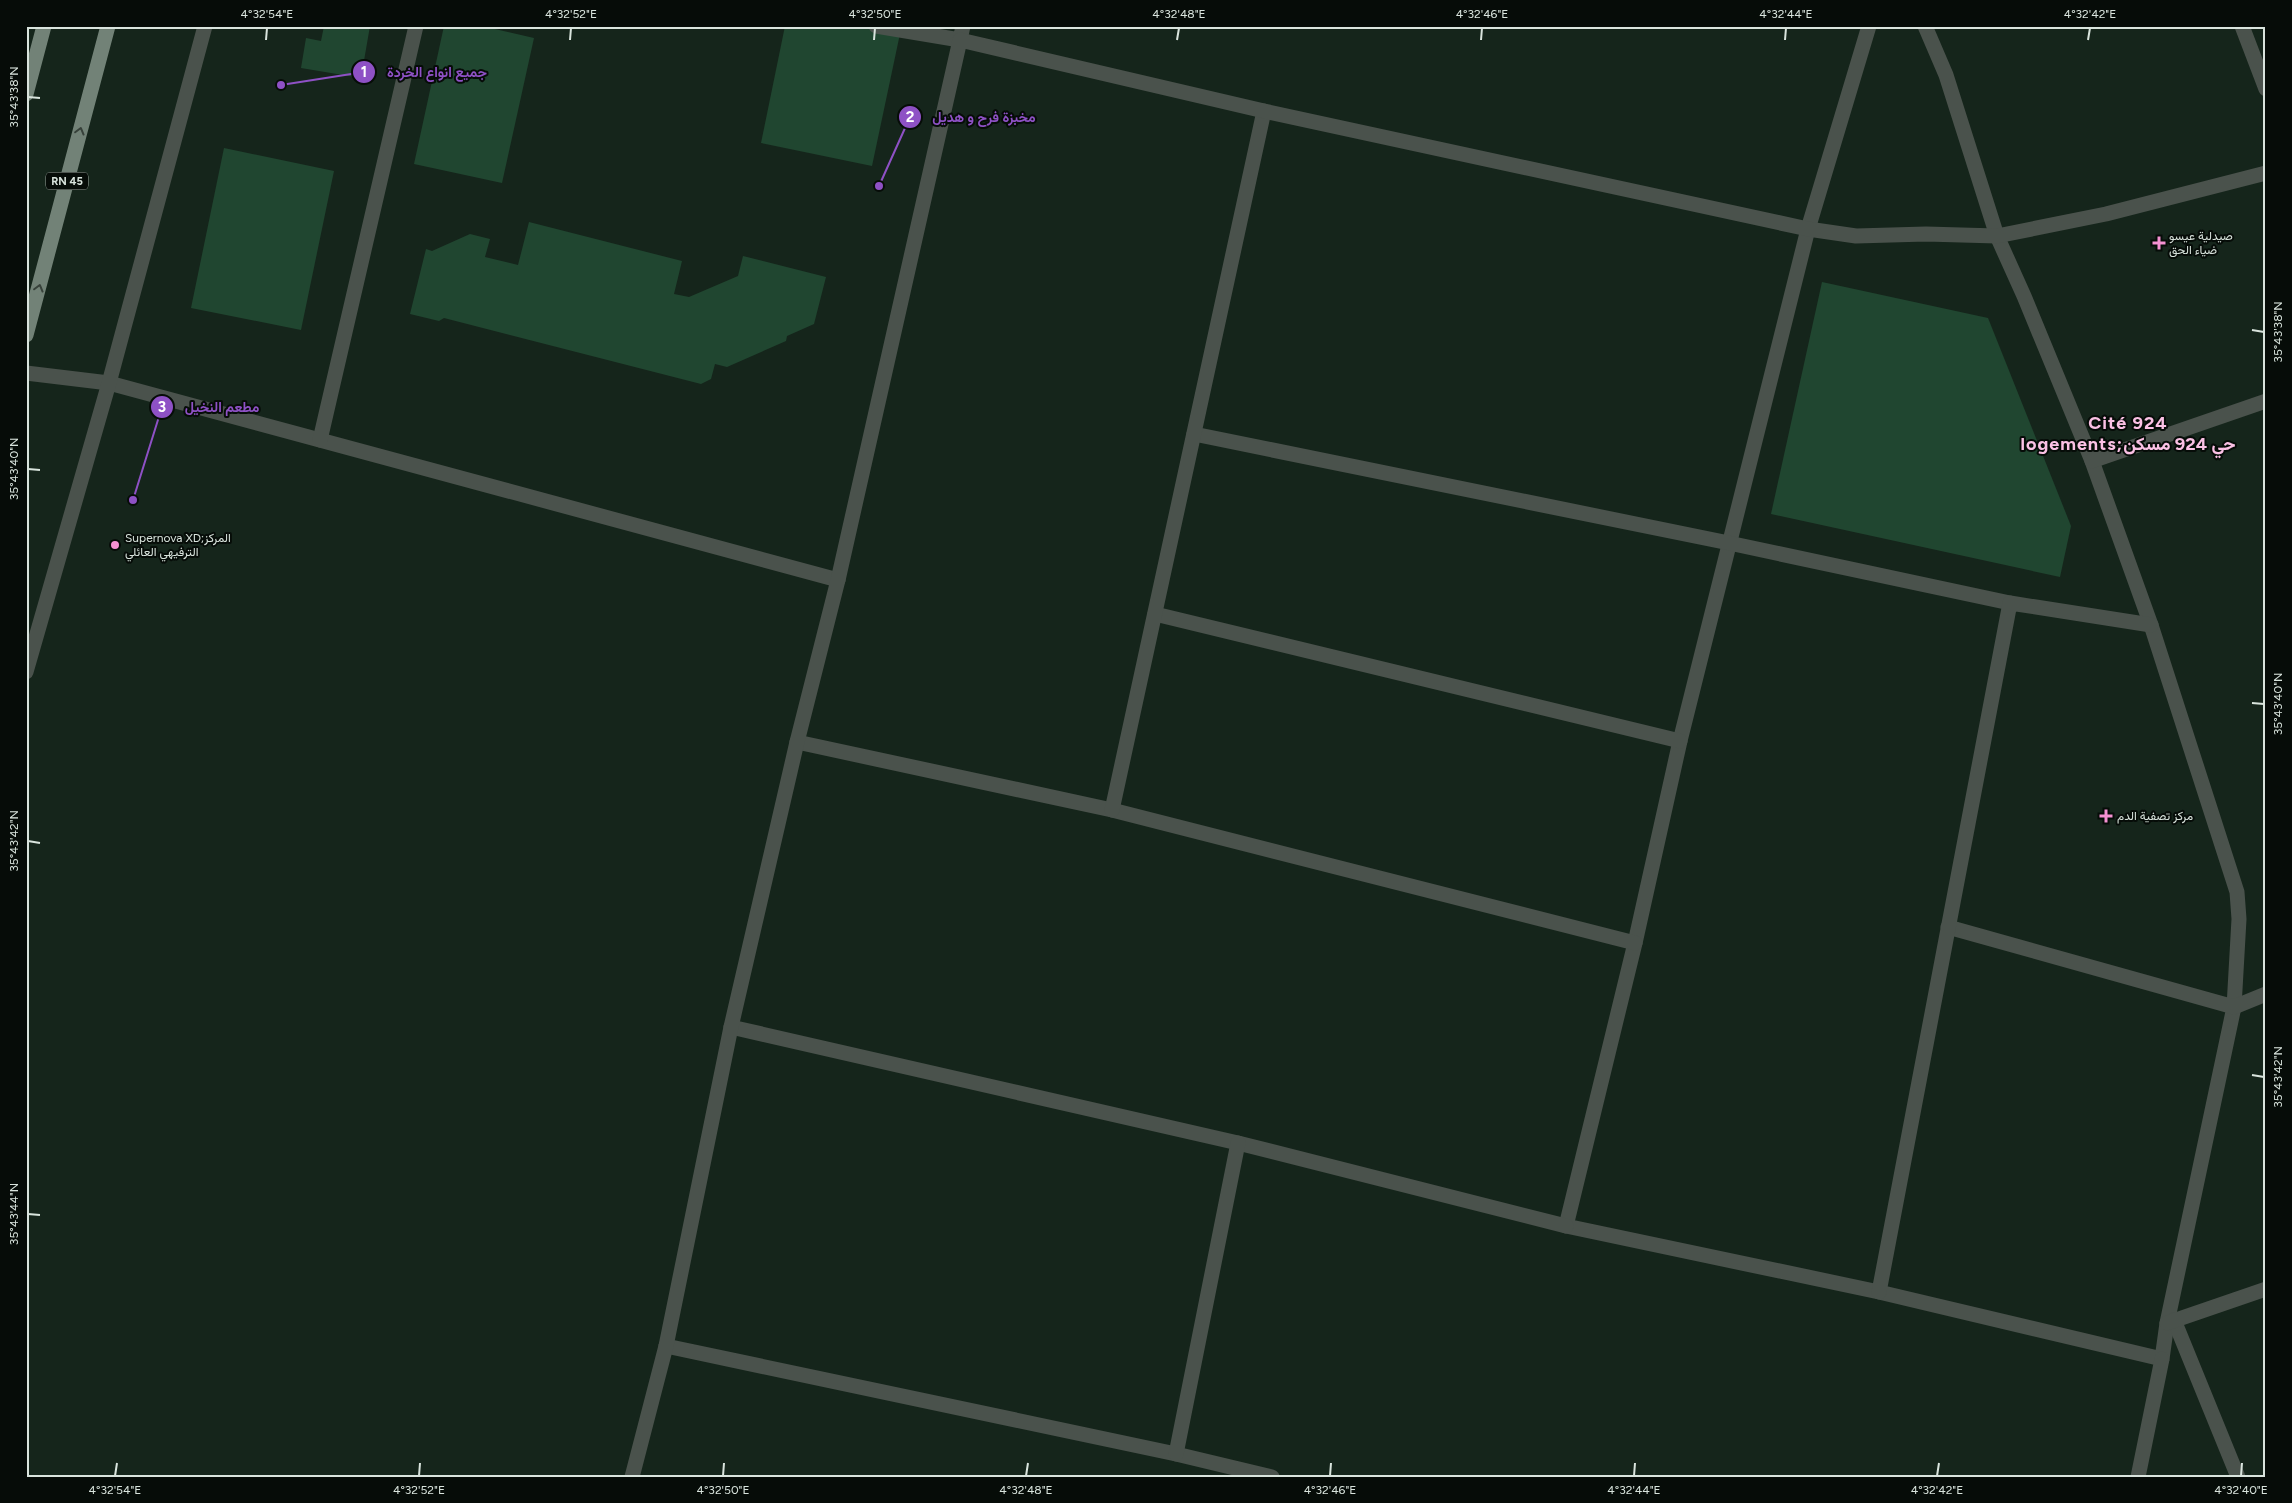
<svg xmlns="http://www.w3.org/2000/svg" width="2292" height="1503" font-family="Figtree,Vazirmatn,sans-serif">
  <rect width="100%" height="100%" fill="#15251b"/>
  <!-- building -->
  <g fill="#204630">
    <path d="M324 26H370L361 78 301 68 306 38 321 41Z"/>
    <path d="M444 26H482L534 38 502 183 414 164Z"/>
    <path d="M785 26H887L901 29 872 166 761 143Z"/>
    <path d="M224 148 334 171 301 330 191 308Z"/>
    <path d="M529 222 682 261 674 294 689 297 738 276 743 256 826 277 814 324 787 336 786 341 727 367 715 364 711 379 701 384 444 318 439 321 410 314 426 249 432 251 470 234 490 239 485 257 518 265Z"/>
    <path d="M1822 282 1988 318 2071 526 2060 577 1771 514Z"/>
  </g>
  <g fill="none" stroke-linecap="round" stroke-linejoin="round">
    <!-- minor -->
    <g stroke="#4a524c" stroke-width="15">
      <path d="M876 26 960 40 963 26"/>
      <path d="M1869 26 1808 229 1680 741 1635 943 1566 1226 1879 1292 2162 1359 2167 1323 2234 1007 2239 919 2237 892 2151 625 2092 461 2024 296 1997 236 1946 75 1925 26"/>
      <path d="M2242 26 2266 89"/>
      <path d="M26 373 109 383 838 580"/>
      <path d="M1194 434 1729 543 2010 603"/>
      <path d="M320 440 416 26"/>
      <path d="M2092 461 2266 401"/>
      <path d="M1155 614 1680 741"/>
      <path d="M26 672 109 383 205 26"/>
      <path d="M797 742 1112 810 1635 943"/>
      <path d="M1112 810 1264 111"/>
      <path d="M1948 927 2234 1007 2266 994"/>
      <path d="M731 1027 1238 1143 1566 1226"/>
      <path d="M1879 1292 2010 603 2151 625"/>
      <path d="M2174 1320 2238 1477"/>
      <path d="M2167 1323 2266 1289"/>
      <path d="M666 1346 1176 1454 1272 1477"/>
      <path d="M1176 1454 1238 1143"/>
      <path d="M2138 1477 2162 1359"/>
    </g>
    <!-- tertiary -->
    <path stroke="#4a524c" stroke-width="15" d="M632 1477 666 1346 731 1027 797 742 838 580 960 40 1264 111 1808 229 1856 236 1926 234 1997 236 2106 214 2266 173"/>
    <!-- primary -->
    <g stroke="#728277" stroke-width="15">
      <path d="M26 94 44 26"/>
      <path d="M26 335 108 26"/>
    </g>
  </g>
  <!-- one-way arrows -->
  <defs><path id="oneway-chevron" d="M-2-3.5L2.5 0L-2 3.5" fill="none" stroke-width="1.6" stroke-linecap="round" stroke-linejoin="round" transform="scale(1.25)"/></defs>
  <g stroke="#37413a">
    <use href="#oneway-chevron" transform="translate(80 131) rotate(-75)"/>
    <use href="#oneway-chevron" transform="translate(39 288) rotate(-75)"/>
  </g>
  <!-- ticks -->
  <path fill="none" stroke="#d9e4dd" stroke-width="2" d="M266 40 267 28M570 40 571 28M874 40 875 28M1177 40 1179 28M1481 40 1482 28M1785 40 1786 28M2088 40 2090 28M28 97 40 98M2252 330 2264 332M28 469 40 470M2252 703 2264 704M28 841 40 843M2252 1075 2264 1077M28 1214 40 1215M115 1476 117 1463M419 1476 420 1463M723 1476 724 1463M1026 1476 1028 1463M1330 1476 1331 1463M1634 1476 1635 1463M1937 1476 1939 1463M2241 1476 2242 1463"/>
  <!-- markers -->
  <g fill="#f591d2" stroke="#060c08" stroke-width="2">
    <path d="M2156.5 235.5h5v5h5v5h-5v5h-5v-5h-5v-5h5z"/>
    <circle cx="115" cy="545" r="5"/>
    <path d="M2103.5 808.5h5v5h5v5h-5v5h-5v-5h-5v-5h5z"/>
  </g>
  <g text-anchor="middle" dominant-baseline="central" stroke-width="4" stroke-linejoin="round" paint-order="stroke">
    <!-- shield labels -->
    <rect fill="#060c08" stroke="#9aa39d" stroke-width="1" x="46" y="172.5" width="42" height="17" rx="4"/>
    <g font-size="11" font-weight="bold" fill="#d9e4dd">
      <text x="67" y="181">RN 45</text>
    </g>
    <!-- poi labels -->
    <g font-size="12" fill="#d9e4dd" stroke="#060c08" text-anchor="start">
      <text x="2169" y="236">صيدلية عيسو<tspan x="2169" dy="14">ضياء الحق</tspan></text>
      <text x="125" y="538">Supernova XD;المركز<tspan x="125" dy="14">الترفيهي العائلي</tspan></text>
      <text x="2117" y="816">مركز تصفية الدم</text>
    </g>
    <!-- district labels -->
    <g font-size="18" font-weight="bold" letter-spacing="1" fill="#fbc1e5" stroke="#060c08">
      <text x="2128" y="423">Cité 924<tspan x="2128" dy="21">logements;حي 924 مسكن</tspan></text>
    </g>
  </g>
  <!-- callouts -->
  <path fill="none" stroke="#8e51c5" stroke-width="2" d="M281 85L364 72M879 186L910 117M133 500L162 407"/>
  <g fill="#8e51c5" stroke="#060c08" stroke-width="2">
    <circle cx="281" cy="85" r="5"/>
    <circle cx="879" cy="186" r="5"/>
    <circle cx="133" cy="500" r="5"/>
    <circle cx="364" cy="72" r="12"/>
    <circle cx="910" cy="117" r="12"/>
    <circle cx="162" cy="407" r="12"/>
  </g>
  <g font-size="15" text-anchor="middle" font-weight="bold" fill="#fff">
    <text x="364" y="77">1</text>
    <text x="910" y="122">2</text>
    <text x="162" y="412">3</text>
  </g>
  <g font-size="14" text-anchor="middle" font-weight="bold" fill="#8e51c5" stroke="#060c08" stroke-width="4" stroke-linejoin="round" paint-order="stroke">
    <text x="437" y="77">جميع انواع الخردة</text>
    <text x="984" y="122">مخبزة فرح و هديل</text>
    <text x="222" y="412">مطعم النخيل</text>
  </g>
  <!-- border -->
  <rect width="2292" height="1503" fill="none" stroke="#060c08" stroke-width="55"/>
  <rect x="28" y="28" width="2236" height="1448" fill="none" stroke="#d9e4dd" stroke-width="2"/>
  <g font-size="12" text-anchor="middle" fill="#d9e4dd">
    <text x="267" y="18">4°32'54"E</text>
    <text x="571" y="18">4°32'52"E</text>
    <text x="875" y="18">4°32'50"E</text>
    <text x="1179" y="18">4°32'48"E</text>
    <text x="1482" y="18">4°32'46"E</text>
    <text x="1786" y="18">4°32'44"E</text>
    <text x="2090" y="18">4°32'42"E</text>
    <text transform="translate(14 97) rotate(-90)" y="4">35°43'38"N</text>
    <text transform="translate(2278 332) rotate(-90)" y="4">35°43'38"N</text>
    <text transform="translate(14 469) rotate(-90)" y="4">35°43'40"N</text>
    <text transform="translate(2278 704) rotate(-90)" y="4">35°43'40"N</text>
    <text transform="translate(14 841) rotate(-90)" y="4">35°43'42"N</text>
    <text transform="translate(2278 1077) rotate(-90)" y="4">35°43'42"N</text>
    <text transform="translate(14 1214) rotate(-90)" y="4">35°43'44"N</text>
    <text x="115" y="1494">4°32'54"E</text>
    <text x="419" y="1494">4°32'52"E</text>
    <text x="723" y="1494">4°32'50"E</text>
    <text x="1026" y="1494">4°32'48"E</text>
    <text x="1330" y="1494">4°32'46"E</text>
    <text x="1634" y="1494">4°32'44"E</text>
    <text x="1937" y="1494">4°32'42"E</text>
    <text x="2241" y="1494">4°32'40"E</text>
  </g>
</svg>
